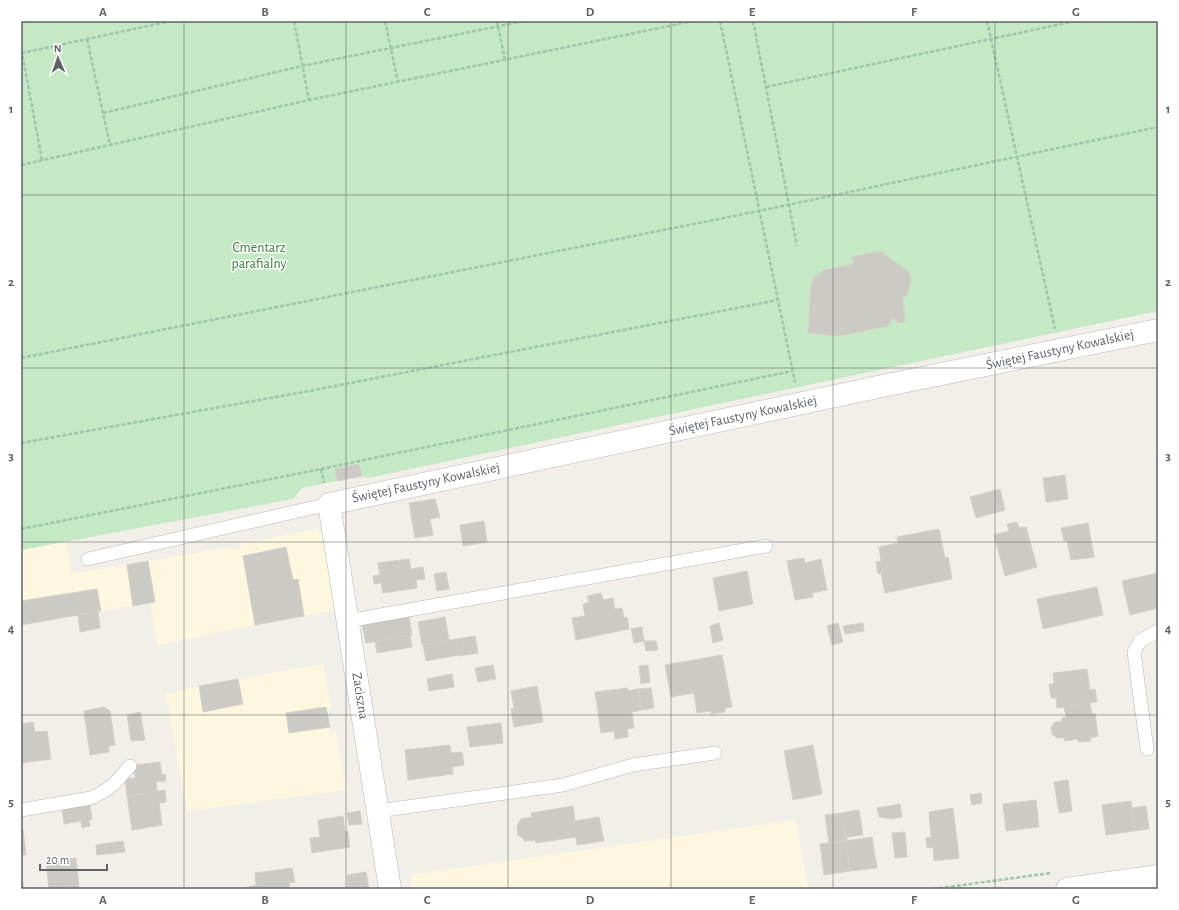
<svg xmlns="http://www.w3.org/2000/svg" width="1179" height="910" font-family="'Alegreya Sans',sans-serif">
  <rect width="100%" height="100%" fill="#f1efe8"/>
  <!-- commercial -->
  <g fill="#fef7e0">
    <path d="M317 529 322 533 336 610 255 625 158 645 150 603 21 625V550L66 542 72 574 148 561 158 560 216 549H238L241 544Z"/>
    <path d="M323 664 331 707 328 708 330 732H336L346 790 187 811 166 694 199 686Z"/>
    <path d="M796 820 808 889H412V887L410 875Z"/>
  </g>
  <!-- green -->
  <path fill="#c5e8c5" d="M21 21H1158V311L368 478 362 476 302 488 293 499 21 550Z"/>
  <!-- building -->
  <g fill="#cccac5" stroke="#d6d1c6">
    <path d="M880 251 909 272 911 280 907 296 903 297 905 322 901 323 897 322 895 319H891V323L888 326 839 336 808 333 811 285 813 279 818 274 824 270 854 264 852 257Z"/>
    <path d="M359 464 362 476 337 481 335 469Z"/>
    <path d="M1065 475 1068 499 1046 502 1043 478Z"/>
    <path d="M1000 489 1005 510 976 518 970 497Z"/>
    <path d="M435 499 440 517 430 519 433 535 415 538 409 503Z"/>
    <path d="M484 521 487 542 463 546 460 525Z"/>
    <path d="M1017 522 1019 528 1026 527 1037 567 1005 576 994 535 1009 531 1007 524Z"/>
    <path d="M1088 523 1094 557 1071 560 1067 541H1064L1061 528Z"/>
    <path d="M939 529 945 558 948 557 952 579 885 593 881 573 878 574 876 562 881 561 879 547 898 543 897 537Z"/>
    <path d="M286 547 293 580 298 579 304 616 255 625 243 556Z"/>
    <path d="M804 558 805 563 821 559 827 590 812 593 813 597 795 600 787 561Z"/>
    <path d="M409 559 411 569 423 567 425 579 416 580 417 588 383 593 381 583 374 584 373 576 380 575 378 563Z"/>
    <path d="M148 561 155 602 133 606 127 565Z"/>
    <path d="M747 571 753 604 719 611 713 578Z"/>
    <path d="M446 572 449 589 437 591 434 574Z"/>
    <path d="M1158 573V608L1130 615 1122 581Z"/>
    <path d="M1097 587 1103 615 1043 629 1037 599Z"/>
    <path d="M97 589 101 611 21 625V601Z"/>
    <path d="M601 593 603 600 613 598 615 609 622 608 624 618 627 617 629 629 576 640 572 618 585 616 583 604 589 602 587 596Z"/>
    <path d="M98 611 100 628 80 632 78 615Z"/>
    <path d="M409 615 412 635 366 643 362 625Z"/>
    <path d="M445 617 449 640 422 645 418 622Z"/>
    <path d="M719 623 723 640 713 643 710 626Z"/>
    <path d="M838 623 843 642 832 645 827 626Z"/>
    <path d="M863 623 864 631 845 634 843 626Z"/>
    <path d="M642 627 644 641 634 643 631 629Z"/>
    <path d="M410 635 412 647 377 653 375 641Z"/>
    <path d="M475 636 478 653 459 656 456 639Z"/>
    <path d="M456 639 459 655 426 661 423 645Z"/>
    <path d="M644 641H656L658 650 646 651Z"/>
    <path d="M722 655 732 707 725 708V712L711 714V711L697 713 694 693 671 697 665 665Z"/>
    <path d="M493 665 496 679 478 682 475 668Z"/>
    <path d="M648 665 650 682 641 684 639 666Z"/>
    <path d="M1087 669 1090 690 1095 689 1097 702 1057 708 1056 698H1051L1049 684H1054L1053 673Z"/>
    <path d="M452 674 454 687 429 691 427 679Z"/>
    <path d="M238 679 243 704 203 712 199 686Z"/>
    <path d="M537 686 543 722 514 727 511 709 514 708 511 691Z"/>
    <path d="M628 688V691L638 689 642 710 632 712 634 728 627 729 628 737 615 739 614 731 601 733 595 692Z"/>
    <path d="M651 688 654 708 642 710 638 689Z"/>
    <path d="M1090 703 1092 714 1095 713 1098 736 1090 738 1091 741 1078 742V739L1065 741 1064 738H1057L1052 734 1051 727 1055 722 1062 721V718L1066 717 1064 707Z"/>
    <path d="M104 707 110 711 115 745 108 746 109 752 90 755 84 711Z"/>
    <path d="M326 707 330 727 289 733 286 713Z"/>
    <path d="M140 712 145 740 131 741 127 715Z"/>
    <path d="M33 722 35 732 47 731 51 759 21 763V724Z"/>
    <path d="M501 723 503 743 470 747 467 727Z"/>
    <path d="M450 745 451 753 462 752 464 765 452 767 453 774 408 780 405 750Z"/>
    <path d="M813 745 822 794 793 800 784 751Z"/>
    <path d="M160 762 162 775 165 774 166 781 156 782 157 791 127 796 125 779 135 778 134 767 136 765Z"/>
    <path d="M1068 780 1072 811 1059 813 1054 782Z"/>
    <path d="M165 790 166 802 159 803 162 825 132 830 127 796Z"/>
    <path d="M981 793 982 803 972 805 970 795Z"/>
    <path d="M1036 800 1039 827 1006 831 1003 804Z"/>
    <path d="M1131 801 1134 831 1106 835 1102 805Z"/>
    <path d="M90 804 92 820H89L90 826 82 828 81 821 64 824 62 808Z"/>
    <path d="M900 804 902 817 891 819 879 817 877 808Z"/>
    <path d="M573 806 575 821 599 817 604 841 577 845 576 837 536 843 535 840 524 841V839L518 835 517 826 521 819 532 817 531 813Z"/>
    <path d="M1146 806 1149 829 1134 831 1132 808Z"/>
    <path d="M953 808 959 858 934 861 933 847 927 848 926 838 931 837 929 812Z"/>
    <path d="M859 810 863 835 847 837V841H845L841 813Z"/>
    <path d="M360 811 362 824 349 825 347 813Z"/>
    <path d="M841 813 845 841 829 843 825 815Z"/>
    <path d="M343 816 345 832 348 831 350 847 312 853 310 838 320 837 318 820Z"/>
    <path d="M23 829 26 855H21V830Z"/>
    <path d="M905 832 907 857 895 858 892 833Z"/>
    <path d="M872 837 877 868 850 871 845 841Z"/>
    <path d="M123 841 125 852 97 855 96 845Z"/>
    <path d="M845 841 850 871 824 875 820 844Z"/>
    <path d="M76 858 79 888 49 889 46 862Z"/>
    <path d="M21 867V871L24 889H21Z"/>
    <path d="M292 868 295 882 289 883 290 889H248L247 887 256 885 255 873Z"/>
    <path d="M366 872 369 889H340L348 888 347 875Z"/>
  </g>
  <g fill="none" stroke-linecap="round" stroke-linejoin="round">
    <defs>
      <g id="lane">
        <path d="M88 559 329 504"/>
        <path d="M347 621 766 546"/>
        <path d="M1147 749 1134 652 1140 641 1158 631"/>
        <path d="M21 810 91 798 103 792 114 784 130 766"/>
        <path d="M378 811 563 785 633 765 715 753"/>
      </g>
      <path id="street" d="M390 889 329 504 887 385 1158 330"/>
      <path id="secondary" d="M1067 889 1158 876"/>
    </defs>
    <!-- lane casing -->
    <use href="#lane" stroke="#b5b8bc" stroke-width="14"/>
    <!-- street casing -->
    <use href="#street" stroke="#b5b8bc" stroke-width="23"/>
    <!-- secondary casing -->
    <use href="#secondary" stroke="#b6babf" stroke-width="23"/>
    <!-- path -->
    <g stroke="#9cc7a9" stroke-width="2.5" stroke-dasharray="4 2" stroke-linecap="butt">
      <path d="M294 21 309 100"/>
      <path d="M385 21 398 82"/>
      <path d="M497 21 505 60"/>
      <path d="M720 21 795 382"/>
      <path d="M753 21 797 246"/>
      <path d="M987 21 1055 329"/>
      <path d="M87 39 110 145"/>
      <path d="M766 87 1075 21"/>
      <path d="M103 113 302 66 524 21"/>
      <path d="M42 160 22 53 171 21"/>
      <path d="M21 165 309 100 693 21"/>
      <path d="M21 358 759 211 1158 127"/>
      <path d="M21 443 309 391 778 300"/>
      <path d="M321 469 324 483"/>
      <path d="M21 529 321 469 792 371"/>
      <path d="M933 889 1051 873"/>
    </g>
    <!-- lane -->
    <use href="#lane" stroke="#fff" stroke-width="13"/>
    <!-- street -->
    <use href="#street" stroke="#fff" stroke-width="22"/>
    <!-- secondary -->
    <use href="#secondary" stroke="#fff" stroke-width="22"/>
  </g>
  <!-- grid -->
  <path fill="none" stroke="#5f6368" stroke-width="1" stroke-opacity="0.55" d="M184 21V889M346 21V889M508 21V889M671 21V889M833 21V889M995 21V889M21 195H1158M21 368H1158M21 542H1158M21 715H1158"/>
  <g text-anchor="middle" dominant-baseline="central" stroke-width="3" stroke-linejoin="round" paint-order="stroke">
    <!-- park labels -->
    <g font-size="14" fill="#348238" stroke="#fff">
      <text x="259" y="248">Cmentarz<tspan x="259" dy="16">parafialny</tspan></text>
    </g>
    <!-- street labels -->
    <g font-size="14" fill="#5f6368" stroke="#fff">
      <text transform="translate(1060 350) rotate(-12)">Świętej Faustyny Kowalskiej</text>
      <text transform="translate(743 416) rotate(-12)">Świętej Faustyny Kowalskiej</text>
      <text transform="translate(426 483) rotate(-12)">Świętej Faustyny Kowalskiej</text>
      <text transform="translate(360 696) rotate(81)">Zaciszna</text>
    </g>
  </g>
  <!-- border -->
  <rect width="1179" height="910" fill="none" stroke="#ffffff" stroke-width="44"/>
  <!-- north arrow -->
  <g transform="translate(58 58) rotate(358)" stroke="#ffffff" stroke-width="3" paint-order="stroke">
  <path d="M0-3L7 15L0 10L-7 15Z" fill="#5f6368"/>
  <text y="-6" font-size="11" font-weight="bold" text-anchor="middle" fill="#5f6368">N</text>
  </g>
  <!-- scale -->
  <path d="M40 864v6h67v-6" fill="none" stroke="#5f6368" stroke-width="2"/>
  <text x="46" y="864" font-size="12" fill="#5f6368" stroke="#ffffff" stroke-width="3" paint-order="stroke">20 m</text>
  <rect x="22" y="22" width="1135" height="866" fill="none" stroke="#5f6368" stroke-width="1.5"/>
  <g font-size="13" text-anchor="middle" font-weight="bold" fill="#5f6368">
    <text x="103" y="16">A</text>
    <text x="265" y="16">B</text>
    <text x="427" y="16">C</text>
    <text x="590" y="16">D</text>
    <text x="752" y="16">E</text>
    <text x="914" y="16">F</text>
    <text x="1076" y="16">G</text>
    <text x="11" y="113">1</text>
    <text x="1168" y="113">1</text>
    <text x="11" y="286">2</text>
    <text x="1168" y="286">2</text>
    <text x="11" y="460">3</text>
    <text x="1168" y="460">3</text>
    <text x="11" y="633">4</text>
    <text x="1168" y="633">4</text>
    <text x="11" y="806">5</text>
    <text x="1168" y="806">5</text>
    <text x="103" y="904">A</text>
    <text x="265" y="904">B</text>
    <text x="427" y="904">C</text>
    <text x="590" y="904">D</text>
    <text x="752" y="904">E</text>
    <text x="914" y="904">F</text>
    <text x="1076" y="904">G</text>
  </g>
</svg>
